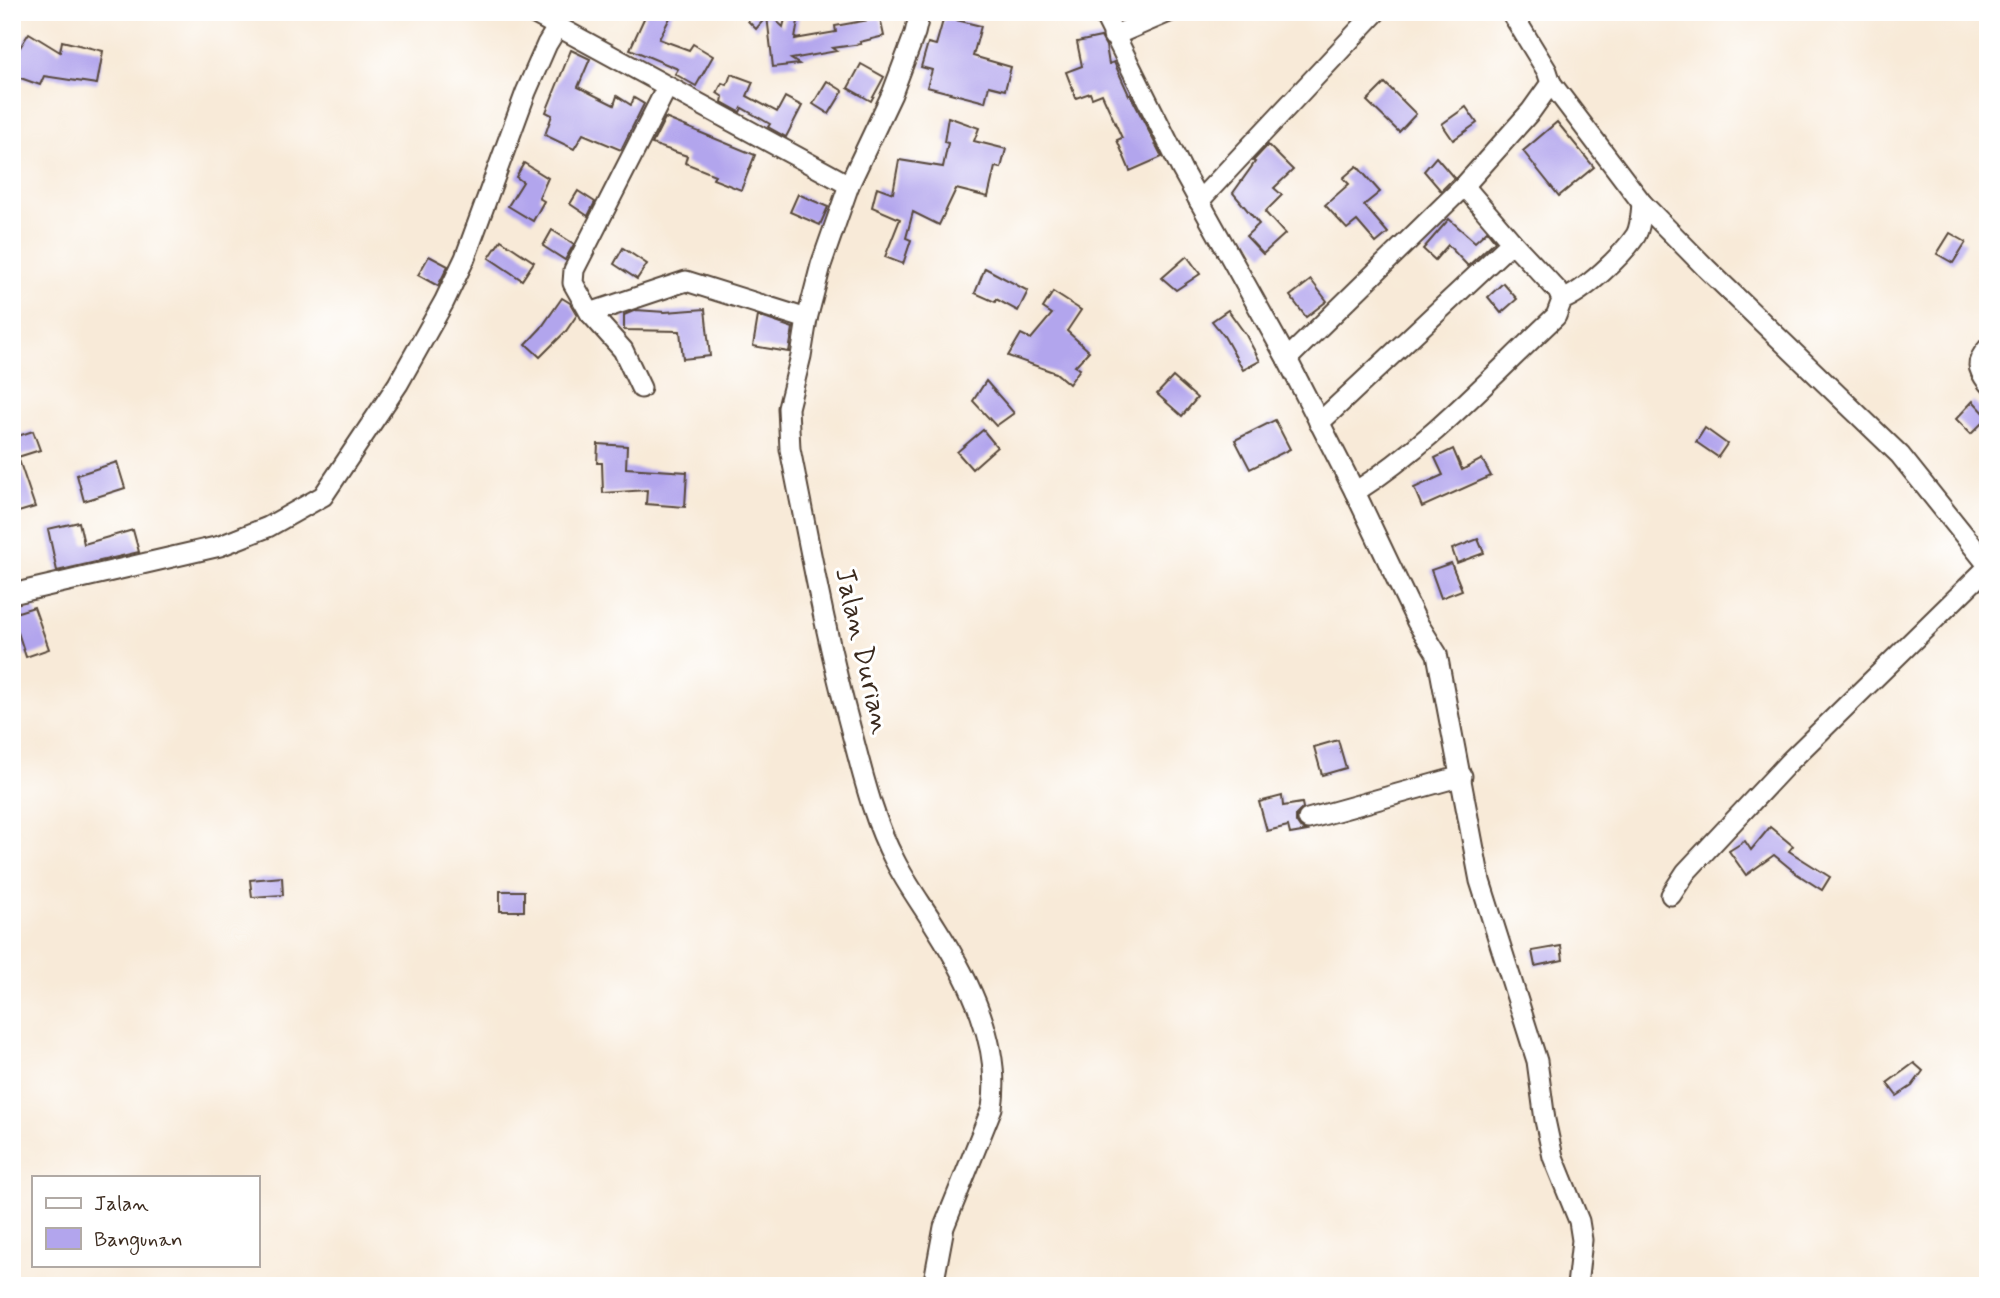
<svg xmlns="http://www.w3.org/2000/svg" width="2000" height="1298" font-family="Mynerve,sans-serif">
  <rect width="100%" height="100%" fill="#fff"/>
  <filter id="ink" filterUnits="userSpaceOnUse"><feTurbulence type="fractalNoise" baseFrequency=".0143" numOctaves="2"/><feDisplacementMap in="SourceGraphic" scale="14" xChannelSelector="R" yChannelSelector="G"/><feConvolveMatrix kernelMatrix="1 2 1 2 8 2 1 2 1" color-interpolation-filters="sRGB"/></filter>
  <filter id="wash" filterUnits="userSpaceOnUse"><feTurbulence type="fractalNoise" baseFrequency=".00686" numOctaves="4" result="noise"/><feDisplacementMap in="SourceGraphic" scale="28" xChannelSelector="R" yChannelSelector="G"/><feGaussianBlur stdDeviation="1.57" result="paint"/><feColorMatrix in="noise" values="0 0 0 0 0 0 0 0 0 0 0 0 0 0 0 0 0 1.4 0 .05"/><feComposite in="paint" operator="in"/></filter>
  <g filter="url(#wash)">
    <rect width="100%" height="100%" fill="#f8ead8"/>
    <g id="blocks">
      <!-- building -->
      <g fill="#b2a5ed">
        <path d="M647 12H673L659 39 689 50 693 44 713 56 696 86 675 74 678 69 630 49Z"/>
        <path d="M752 12H771L769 14 783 27 787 12 799 15 795 39 836 32 835 26 880 18 884 36 860 42 861 44 833 48 837 51 791 59 799 64 773 67 767 16 756 29 748 21Z"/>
        <path d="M944 17 981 26 973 56 1011 67 1005 90 989 86 985 102 927 87 932 70 921 67 928 43 936 45Z"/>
        <path d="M29 33 60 52 62 41 103 51 97 84 44 76 40 85 12 75V60Z"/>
        <path d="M1101 37 1106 46 1109 64 1114 62 1129 95 1130 94 1162 157 1130 171 1117 140 1122 138 1102 94 1092 98 1090 93 1076 98 1066 72 1082 66 1077 42Z"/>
        <path d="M571 50 590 59 578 87 614 105 617 96 631 105 634 98 644 104 621 150 583 134 574 149 545 135 552 115 546 112Z"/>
        <path d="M861 64 884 77 871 101 848 88Z"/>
        <path d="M731 74 753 82 747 96 777 112 785 97 802 106 786 137 768 127 770 124 742 108 740 112 722 102 723 97 717 93 722 83 727 85Z"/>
        <path d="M827 81 843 91 829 114 813 104Z"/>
        <path d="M1385 83 1416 114 1399 132 1367 101Z"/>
        <path d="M1466 107 1477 123 1453 140 1442 124Z"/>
        <path d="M948 117 979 128 974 141 1006 149 1001 168 995 167 988 197 956 189 939 225 913 212 906 238 911 240 903 264 885 257 900 219 872 207 877 187 893 193 899 160 943 167 948 143 944 142Z"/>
        <path d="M665 118 755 155 741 190 713 179 715 175 685 163 687 156 652 144Z"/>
        <path d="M1557 122 1594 167 1559 196 1523 151Z"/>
        <path d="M1268 145 1293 170 1274 188 1282 195 1265 212 1285 234 1263 254 1246 236 1259 224 1233 193 1255 162 1253 161Z"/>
        <path d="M1436 157 1454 178 1441 191 1424 171Z"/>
        <path d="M524 163 548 178 539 198 544 201 533 221 508 206 523 182 516 177Z"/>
        <path d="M1357 166 1380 192 1364 205 1388 233 1376 243 1357 221 1347 229 1325 205 1349 184 1343 178Z"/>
        <path d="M578 191 595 202 588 216 570 204Z"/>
        <path d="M798 194 828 207 820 225 790 212Z"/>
        <path d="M1449 219 1475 242 1487 231 1495 241 1468 266 1448 245 1435 260 1423 249Z"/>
        <path d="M552 230 574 244 565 260 543 246Z"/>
        <path d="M1950 233 1966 242 1953 263 1937 254Z"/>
        <path d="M501 240 534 262 522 280 489 258Z"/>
        <path d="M623 248 647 264 637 279 614 264Z"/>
        <path d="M429 256 448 266 438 286 418 275Z"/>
        <path d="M1187 256 1200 274 1176 290 1162 278Z"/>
        <path d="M985 268 1028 291 1018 311 996 299 995 302 975 293Z"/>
        <path d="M1311 280 1327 301 1306 317 1290 296Z"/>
        <path d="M1503 283 1517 299 1501 313 1488 297Z"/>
        <path d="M1053 292 1081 310 1067 331 1089 351 1075 366 1080 369 1069 384 1056 373 1008 356 1021 334 1031 339 1052 314 1043 308Z"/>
        <path d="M562 298 570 303 577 315 566 331 540 357 526 344 541 328Z"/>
        <path d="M705 309 710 356 683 359 680 331 624 330V315L636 310 665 312Z"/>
        <path d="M1228 310 1246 335 1260 361 1243 370 1224 336 1212 321Z"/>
        <path d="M758 316 793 328 789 352 753 346Z"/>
        <path d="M1173 377 1197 398 1182 416 1157 394Z"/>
        <path d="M986 381 1014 413 996 426 973 401Z"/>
        <path d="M1973 401 1988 417 1971 434 1956 419Z"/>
        <path d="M1275 420 1290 449 1250 469 1235 440Z"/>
        <path d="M1705 428 1727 444 1718 457 1696 442Z"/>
        <path d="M983 430 997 447 972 469 957 452Z"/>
        <path d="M33 431 40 450 18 457 35 507 12 514V438Z"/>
        <path d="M598 444 627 446 626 468 687 472 685 507 646 504 647 490 603 493 602 463H597Z"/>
        <path d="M1453 449 1462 470 1482 459 1491 476 1422 507 1414 488 1443 475 1435 458Z"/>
        <path d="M117 462 125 488 84 501 77 475Z"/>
        <path d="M79 522 84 544 133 530 139 552 57 571 48 529Z"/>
        <path d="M1478 539 1484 553 1457 563 1452 549Z"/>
        <path d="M1451 563 1462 590 1441 598 1431 570Z"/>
        <path d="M34 607 49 649 26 657 12 614Z"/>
        <path d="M1338 740 1346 768 1322 775 1314 747Z"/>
        <path d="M1282 796 1283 806 1302 803 1303 808 1296 815V822L1300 828 1307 831 1290 834 1288 826 1267 831 1259 802Z"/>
        <path d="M1770 827 1793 846 1789 851 1830 877 1822 890 1797 874 1774 855 1746 875 1729 851 1745 841 1751 850Z"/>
        <path d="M282 877 283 895 252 897 250 880Z"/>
        <rect x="500" y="891" width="24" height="20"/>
        <path d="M1561 946 1563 960 1535 966 1532 951Z"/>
        <path d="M1914 1063 1923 1071 1912 1086 1897 1096 1887 1083Z"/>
      </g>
    </g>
  </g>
  <g filter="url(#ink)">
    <use href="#blocks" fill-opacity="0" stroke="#57473a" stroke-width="2"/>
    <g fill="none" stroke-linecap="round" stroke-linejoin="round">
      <defs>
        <g id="street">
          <path d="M531 12 849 185"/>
          <path d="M920 12 915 33 892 94 849 185 821 265 807 319 801 356 788 408 790 449C809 543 826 638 851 730 863 775 873 819 895 861 907 885 923 906 937 929 970 981 1002 1046 992 1108L944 1227 933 1286"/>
          <path d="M1103 12 1182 170 1287 359 1355 492 1417 622 1437 654 1480 881 1537 1061 1545 1120 1553 1157 1579 1221 1582 1240 1577 1286"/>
          <path d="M1113 36 1169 12"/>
          <path d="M1551 83 1642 203 1706 268 1900 455 1988 565"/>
          <path d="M1464 186 1531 111 1551 83 1547 71 1511 12"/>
          <path d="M1199 201 1376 12"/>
          <path d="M1562 300C1584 292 1623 255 1636 235 1641 226 1641 213 1642 203"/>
          <path d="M590 313 573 283 574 270 667 87"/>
          <path d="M1988 348C1975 362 1977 368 1988 383"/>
          <path d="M1287 359 1464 186 1512 242 1319 423"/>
          <path d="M641 388 623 350 590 313 686 281 807 319"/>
          <path d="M1355 492C1430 444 1491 377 1556 316L1562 300 1558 291 1512 242"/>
          <path d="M12 594 220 546 268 527 323 496 398 384 444 302 465 258 526 92 547 44 558 26"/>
          <path d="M1308 819 1462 776"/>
          <path d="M1671 895 1686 872 1789 762 1988 567"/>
        </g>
      </defs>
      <!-- street casing -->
      <use href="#street" stroke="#57473a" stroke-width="23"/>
      <!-- street -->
      <use href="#street" stroke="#fff" stroke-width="19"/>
    </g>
  </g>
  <g text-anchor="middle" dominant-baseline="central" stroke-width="6" stroke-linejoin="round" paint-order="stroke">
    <!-- street labels -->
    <g font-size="28" fill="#3b2a1e" stroke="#fff">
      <text transform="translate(862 651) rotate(77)">Jalan Durian</text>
    </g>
  </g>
  <!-- margin -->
  <rect width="2000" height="1298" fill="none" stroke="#fff" stroke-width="42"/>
  <!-- legend -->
  <rect x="32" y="1176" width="228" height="91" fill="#ffffff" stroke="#b1aaa5" stroke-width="2"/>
  <rect x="46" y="1198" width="35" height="10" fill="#ffffff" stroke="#b1aaa5" stroke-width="2"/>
  <text x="94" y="1210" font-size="21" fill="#3b2a1e">Jalan</text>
  <rect x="46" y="1228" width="35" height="21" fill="#b2a5ed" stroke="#b1aaa5" stroke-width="2"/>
  <text x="94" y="1246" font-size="21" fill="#3b2a1e">Bangunan</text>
</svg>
